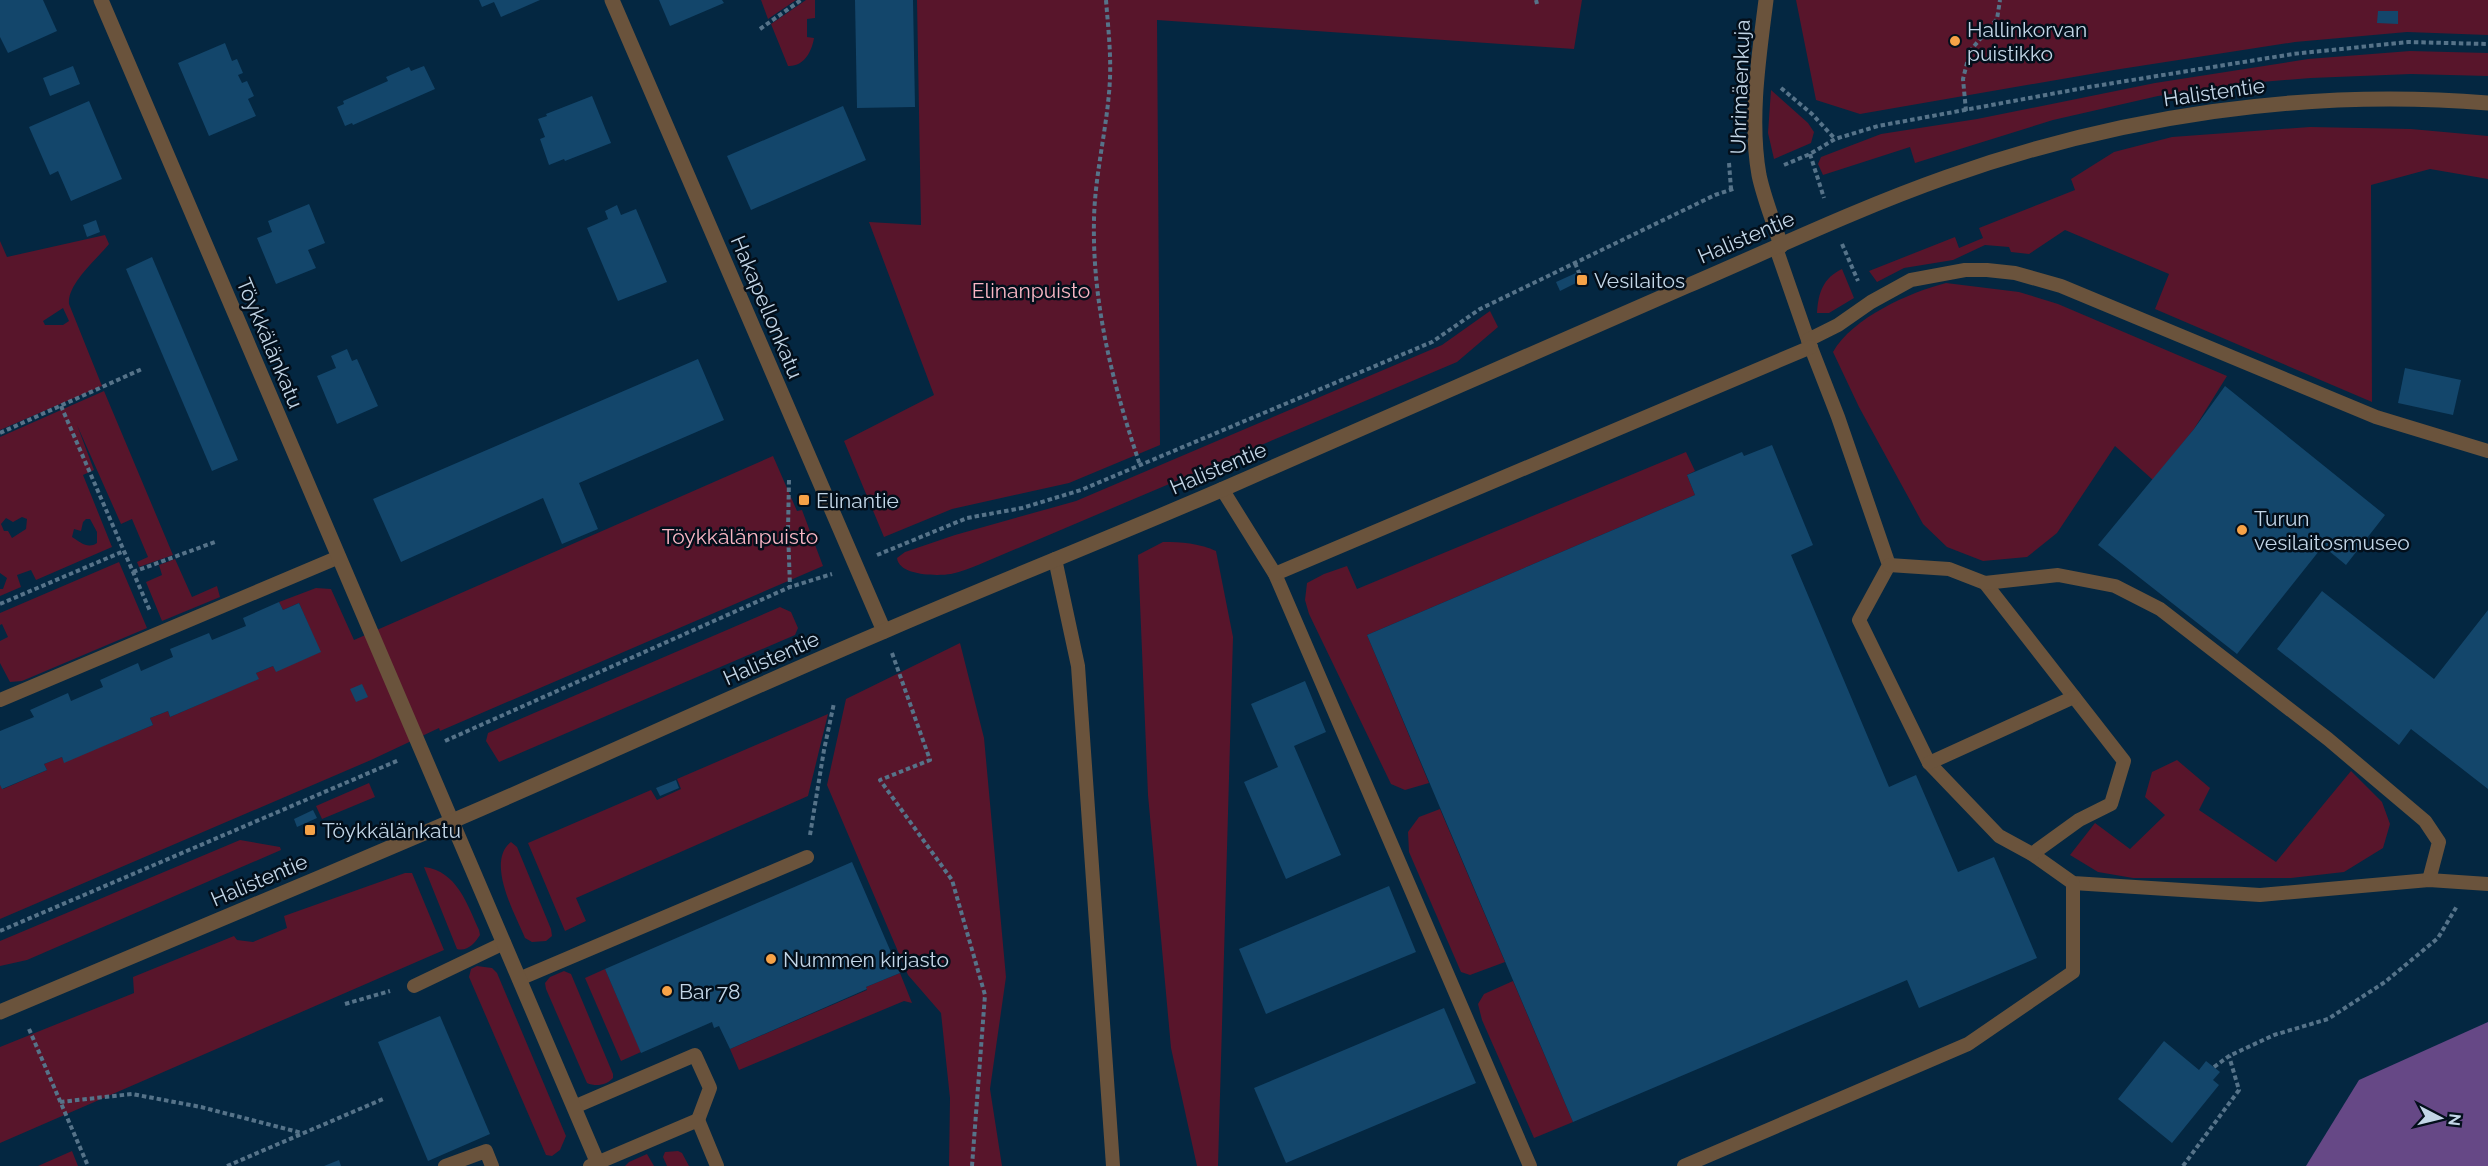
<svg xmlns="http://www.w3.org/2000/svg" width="2488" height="1166" font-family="Raleway,sans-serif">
  <rect width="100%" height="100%" fill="#042741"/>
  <!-- green -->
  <g fill="#58152b" fill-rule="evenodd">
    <path d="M761 0H796L768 19Z"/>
    <path d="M806 0H815V18L807 19V37L814 38C812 51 804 67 788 66L771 24Z"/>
    <path d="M917 0H1582L1574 49 1157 20 1160 445 1069 483 952 509 884 537 844 441 934 395 869 222 921 225Z"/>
    <path d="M1796 0H2488V35L2407 32 2295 42 2114 70 1860 114 1816 100Z"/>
    <path d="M2410 51 2488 53V76L2411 74 2311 78 2237 84 2158 96 2053 120 1915 163 1910 147 1823 175 1818 164 1821 157 1881 134 1977 119 2155 83 2308 59Z"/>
    <path d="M1771 90 1808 123 1814 132 1811 143 1774 159 1768 133Z"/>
    <path d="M2310 127 2411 129 2488 136V179L2430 169 2371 185 2372 402 2155 309 2169 274 2065 230 2029 254 2011 252 2009 247 1985 245 1953 260 1904 268 1877 282 1869 271 1955 237 1959 248 1983 238 1979 228 2075 190 2071 179 2114 152 2172 137Z"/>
    <path d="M105 235 109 244C97 259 67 284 69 304L102 386 0 430V241L7 257ZM63 308 69 321 63 325H45L43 321Z"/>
    <path d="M1842 269 1854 298 1829 313H1817C1818 293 1823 278 1842 269Z"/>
    <path d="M1946 283 2019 292 2058 304 2227 376 2194 429 2153 480 2115 446 2057 533 2027 557 1983 561 1947 547 1923 524 1859 407 1833 352C1852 318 1910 292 1946 283Z"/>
    <path d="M1490 311 1498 327 1457 362 978 565C970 568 960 572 951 574 937 576 899 576 897 558L905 552 955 535 1076 501 1442 345Z"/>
    <path d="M104 391 173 555 139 567 137 562 148 557 132 519 121 524 77 425 94 470 83 475 112 547 36 580 31 570 17 575 21 587 0 596V589H3L7 578 0 573V437ZM22 517 27 519 26 529 12 538 8 531H4L1 524 6 518 13 522ZM86 519H90L97 532V543C88 549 81 543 72 537L74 529 81 531 83 522Z"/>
    <path d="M1686 452 1695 471 1687 475 1695 495 1367 635 1429 783 1405 790 1391 784 1309 614 1305 600 1307 583 1324 574 1347 566 1357 589Z"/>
    <path d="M773 456 797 511 802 510 823 566 440 731 439 728 371 760 0 919V785L3 789 47 770 44 764 62 757 64 762 153 725 150 718 168 711 170 717 258 679 256 673 273 666 276 671 320 652 299 603 283 610 279 602 316 588 331 589 354 640Z"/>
    <path d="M1163 542C1182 542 1198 543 1216 551L1233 637 1218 1166H1197L1171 1048 1148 795 1138 555Z"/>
    <path d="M175 559 192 597 217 586 220 597 162 621 146 582 162 575 159 565Z"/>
    <path d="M119 562 147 628 22 681 10 682 0 663V641L8 637 2 624 0 625V613Z"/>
    <path d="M780 607 791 612 798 628 795 635 499 762 486 741 488 733Z"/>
    <path d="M960 643 984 738 1006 977 990 1089 1002 1166H949L950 1098 941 1013 908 975 827 785 846 699Z"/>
    <path d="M828 714 808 796 576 898 586 921 565 931 528 843 651 790 657 800 681 789 677 779Z"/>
    <path d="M2177 760 2210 788 2199 810 2276 862 2351 771 2382 802 2390 824 2383 848 2344 872 2291 878H2133L2098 872 2070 855 2095 823 2130 849 2165 815 2145 797 2152 772Z"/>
    <path d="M369 783 375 797 322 819 316 806Z"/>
    <path d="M1440 809 1505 962 1470 975 1461 972 1409 852 1408 832 1419 817Z"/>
    <path d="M240 840 280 847 281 850 27 960 0 966V941Z"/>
    <path d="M511 842 517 847 551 929 552 936 546 941 532 942 525 938C516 916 485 862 511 842Z"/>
    <path d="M424 867C457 871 467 904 479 930L480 935C475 943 467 952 457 949Z"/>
    <path d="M405 873H412L444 950 0 1143V1047L134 993 133 977 234 936 237 940 253 942 287 928 284 916Z"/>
    <path d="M477 966 492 968 497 973 566 1136 560 1150 552 1156 546 1155 469 977 471 969Z"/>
    <path d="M605 969 641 1052 621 1061 585 978Z"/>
    <path d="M564 971 571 974 613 1074V1078C607 1085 596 1087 587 1083L546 989 545 983 550 977Z"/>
    <path d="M900 973 912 1003 904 1001 739 1070 730 1049 867 990 866 987Z"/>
    <path d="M1513 981 1573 1122 1534 1138 1482 1020 1478 1004 1484 994Z"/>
    <path d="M72 1151 78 1166H38Z"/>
    <path d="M678 1151 682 1153 689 1166H667L663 1157 665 1152Z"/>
    <path d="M647 1154 654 1166H625L629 1162Z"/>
  </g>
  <!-- water -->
  <path fill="#664886" d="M2488 1022V1166H2306L2359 1080Z"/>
  <!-- building -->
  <g fill="#13466b">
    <path d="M0 0H43L57 31 8 53 0 37Z"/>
    <path d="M479 0H540L501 17 494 2 482 7Z"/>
    <path d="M659 0H722L724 3 670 26Z"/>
    <path d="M855 0H913L915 107 857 108Z"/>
    <path d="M2378 11H2398V24L2377 23Z"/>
    <path d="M225 43 232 61 237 59 243 73 238 75 242 83 247 81 254 96 248 99 256 116 209 136 178 63Z"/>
    <path d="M73 66 80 84 50 96 43 78Z"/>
    <path d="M424 66 435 89 353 125 352 123 345 126 337 107 344 104 343 101 388 81 386 77 409 67 411 71Z"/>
    <path d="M592 96 611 143 565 161 564 159 549 165 540 139 545 137 538 119 547 116 546 114Z"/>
    <path d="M89 101 122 179 71 201 58 171 50 175 29 127Z"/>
    <path d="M843 106 866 160 751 210 727 156Z"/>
    <path d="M309 204 325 243 308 250 316 268 276 284 257 238 272 232 268 221Z"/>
    <path d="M617 205 621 215 636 209 667 282 618 301 587 228 608 219 605 211Z"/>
    <path d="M96 220 100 232 87 237 83 225Z"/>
    <path d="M152 257 238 460 212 471 126 269Z"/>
    <path d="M1576 273 1580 281 1560 291 1556 282Z"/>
    <path d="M347 349 352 361 357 359 378 406 337 424 317 376 336 368 331 356Z"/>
    <path d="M698 359 724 420 579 483 598 529 562 544 543 498 401 562 373 499Z"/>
    <path d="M2405 368 2461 380 2453 415 2398 403Z"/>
    <path d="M2225 386 2385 515 2346 565 2323 546 2237 654 2098 545 2194 429Z"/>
    <path d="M1772 445 1813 545 1791 555 1889 787 1916 775 1958 872 1994 857 2037 958 1919 1008 1907 980 1573 1122 1367 635 1695 495 1687 475 1742 452 1744 456Z"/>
    <path d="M2322 591 2434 679 2488 610V789L2411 729 2399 745 2277 649Z"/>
    <path d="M279 602 283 610 299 603 321 652 276 672 273 666 256 673 259 679 170 717 168 711 150 718 153 725 64 763 62 757 44 764 47 770 2 789 0 785V731L34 717 30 710 68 693 71 701 103 687 100 680 138 663 141 671 173 657 170 649 209 633 212 640 246 626 243 618Z"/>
    <path d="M1305 681 1326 732 1294 746 1341 855 1286 879 1244 782 1278 767 1251 704Z"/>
    <path d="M362 684 368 697 356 702 350 689Z"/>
    <path d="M676 780 679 788 660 796 656 788Z"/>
    <path d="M313 810 317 818 297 827 294 819Z"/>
    <path d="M852 862 900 973 866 987 867 989 730 1049 719 1026 714 1028 712 1022 641 1053 605 969Z"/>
    <path d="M1389 886 1416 952 1266 1014 1239 949Z"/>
    <path d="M1444 1008 1476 1083 1286 1163 1254 1088Z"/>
    <path d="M440 1016 490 1134 428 1161 378 1042Z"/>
    <path d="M2164 1041 2199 1070 2206 1061 2220 1072 2213 1080 2219 1085 2172 1143 2118 1099Z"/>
    <path d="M339 1160 341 1166H324Z"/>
  </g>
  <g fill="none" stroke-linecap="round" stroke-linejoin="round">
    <!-- path -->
    <g stroke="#567389" stroke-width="4" stroke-dasharray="4.5 3" stroke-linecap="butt">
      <path d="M1106 0C1108 26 1111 52 1110 78 1108 125 1095 172 1094 219 1092 304 1113 385 1140 465"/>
      <path d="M1536 0 1537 4"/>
      <path d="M760 29 801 0"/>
      <path d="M1781 88 1812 114 1835 139"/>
      <path d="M1966 111 1963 79 1970 51 1997 19 2000 0"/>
      <path d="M1810 154 1824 198"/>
      <path d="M1729 163 1731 189"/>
      <path d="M1784 165 1810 154 1835 139 1878 126 2089 87 2293 54 2408 42 2488 44"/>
      <path d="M1842 244 1858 281"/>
      <path d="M1575 263 1582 280"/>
      <path d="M61 406 150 611"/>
      <path d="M0 433 142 369"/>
      <path d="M789 480 788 530 790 587"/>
      <path d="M877 555 967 518 1022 508 1081 490 1432 342 1480 309 1715 195 1736 188"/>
      <path d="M133 572 215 542"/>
      <path d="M0 604 124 551"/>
      <path d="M892 653 930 760 880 780 952 880 985 995 972 1166"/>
      <path d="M445 741 790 587 832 574"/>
      <path d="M810 835 824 750 834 703"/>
      <path d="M0 931 399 760"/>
      <path d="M345 1004 390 991"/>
      <path d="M29 1029 88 1166"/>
      <path d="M2214 1067 2229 1056 2274 1035 2328 1019 2385 982 2438 938 2457 906"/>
      <path d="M60 1102 132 1094 201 1107 302 1133"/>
      <path d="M227 1166 383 1099"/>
      <path d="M2183 1166 2239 1090 2229 1056"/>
    </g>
    <!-- service -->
    <g stroke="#6a533c" stroke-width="14">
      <path d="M1776 248 1808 340 1838 417 1889 565 1859 620 1929 763 1999 836 2032 854 2073 883 2260 895 2429 880 2488 884"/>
      <path d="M1808 340 1838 325 1871 302 1911 280 1965 270H1987L2015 273 2061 286 2376 417 2488 451"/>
      <path d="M1222 489 1275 574 1530 1166"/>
      <path d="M1055 559 1078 666 1113 1166"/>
      <path d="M1889 565 1949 569 1985 583 2124 761 2111 804 2079 820 2032 854"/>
      <path d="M1275 574 1811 347"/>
      <path d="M1985 583 2058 575 2115 586 2160 609 2328 739 2425 821 2439 842 2429 880"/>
      <path d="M0 700 339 557"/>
      <path d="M1929 763 2074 697"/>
      <path d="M519 979 807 857"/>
      <path d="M414 986 504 943"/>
      <path d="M574 1107 695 1055 710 1088 698 1120"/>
      <path d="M445 1166 486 1151 492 1166"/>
      <path d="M590 1166 698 1120 717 1166"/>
      <path d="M1684 1166 1968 1044 2073 972V883"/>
    </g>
    <!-- minor -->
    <g stroke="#6a533c" stroke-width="15">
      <path d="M101 0 599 1166"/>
      <path d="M612 0 884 631"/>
      <path d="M1766 0C1759 56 1749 119 1759 175 1764 199 1774 222 1781 246"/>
    </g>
    <!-- tertiary -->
    <path stroke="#6a533c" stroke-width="15" d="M0 1012C153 948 305 884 457 819 601 757 743 691 887 630 998 582 1110 538 1221 490 1377 423 1531 353 1687 286 1773 249 1859 208 1947 177 2119 116 2305 88 2488 103"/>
  </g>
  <!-- markers -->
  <g fill="#f6a247" stroke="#030f1b" stroke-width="2">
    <circle cx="1955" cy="41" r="6"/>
    <rect x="1576" y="274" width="12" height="12" rx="3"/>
    <rect x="798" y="494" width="12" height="12" rx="3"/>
    <circle cx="2242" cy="530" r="6"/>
    <rect x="304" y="824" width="12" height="12" rx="3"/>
    <circle cx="771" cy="959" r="6"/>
    <circle cx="667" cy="991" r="6"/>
  </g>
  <g text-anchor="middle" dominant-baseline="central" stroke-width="5" stroke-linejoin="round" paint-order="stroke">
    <!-- poi labels -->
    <g font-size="21" fill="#c3d6e7" stroke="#030f1b" text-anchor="start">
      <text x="1967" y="29">Hallinkorvan<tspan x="1967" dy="24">puistikko</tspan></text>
      <text x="1594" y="280">Vesilaitos</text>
      <text x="816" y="500">Elinantie</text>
      <text x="2254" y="518">Turun<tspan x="2254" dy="24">vesilaitosmuseo</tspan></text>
      <text x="322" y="830">Töykkälänkatu</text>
      <text x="783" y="959">Nummen kirjasto</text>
      <text x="679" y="991">Bar 78</text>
    </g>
    <!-- street labels -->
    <g font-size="21" fill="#c3d6e7" stroke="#030f1b">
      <text transform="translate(1740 87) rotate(-88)">Uhrimäenkuja</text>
      <text transform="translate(2214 92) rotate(-8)">Halistentie</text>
      <text transform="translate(1746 237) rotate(-23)">Halistentie</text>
      <text transform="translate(767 307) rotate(67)">Hakapellonkatu</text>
      <text transform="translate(270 343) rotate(67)">Töykkälänkatu</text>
      <text transform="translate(1218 468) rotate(-23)">Halistentie</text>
      <text transform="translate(771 658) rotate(-24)">Halistentie</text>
      <text transform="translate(259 880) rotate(-23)">Halistentie</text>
    </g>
    <!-- park labels -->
    <g font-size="21" fill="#fab7c5" stroke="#030f1b">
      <text x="1031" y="290">Elinanpuisto</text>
      <text x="740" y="536">Töykkälänpuisto</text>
    </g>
  </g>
  <!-- north arrow -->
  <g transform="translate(2440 1118) rotate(97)" stroke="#030f1b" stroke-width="4.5" paint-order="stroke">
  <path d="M0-4.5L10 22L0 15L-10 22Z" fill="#c3d6e7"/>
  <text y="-9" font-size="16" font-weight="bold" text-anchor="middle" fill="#c3d6e7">N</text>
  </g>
</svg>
